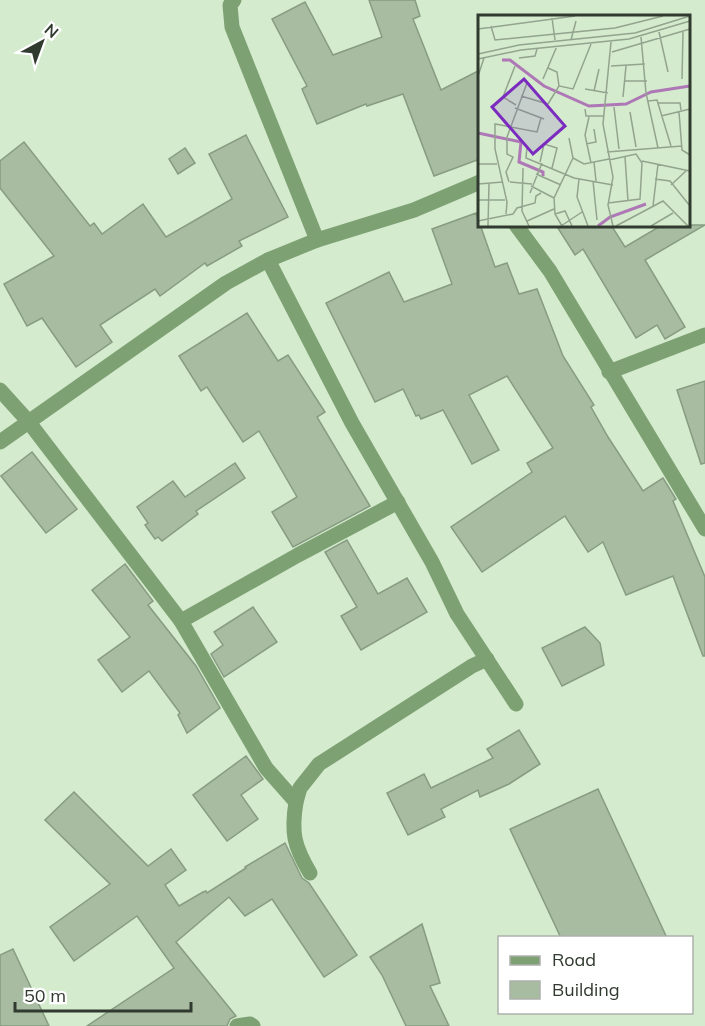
<svg xmlns="http://www.w3.org/2000/svg" width="705" height="1026" font-family="Mulish,sans-serif">
  <rect width="100%" height="100%" fill="#d4ebce"/>
  <!-- building -->
  <g fill="#a7bca1" stroke="#879c81" stroke-width="1.5">
    <path d="M369 0H415L420 16 413 19 441 90 480 70V159L434 176 403 94 367 106 366 104 317 124 302 89 307 86 272 19 305 2 333 55 382 37Z"/>
    <path d="M246 135 288 217 239 241 242 246 207 266 205 263 160 296 155 289 100 325 112 342 76 367 42 318 27 326 4 284 54 256 0 188V161L24 142 90 226 94 223 102 234 143 204 166 237 232 199 209 154Z"/>
    <path d="M185 148 195 163 178 174 169 159Z"/>
    <path d="M476 213 495 267 507 263 519 294 537 289 563 356 594 405 591 407 608 437 643 491 663 478 676 499 673 501 705 577V656H703L673 576 626 595 603 542 588 552 565 516 482 572 451 527 532 472 527 463 553 448 507 376 469 395 499 450 472 464 443 410 421 419 419 415 416 416 403 389 375 402 326 303 389 272 404 302 452 284 432 229Z"/>
    <path d="M556 225H611L625 247 662 225H705L645 260 685 327 665 339 657 325 636 338 583 249 575 255Z"/>
    <path d="M247 313 278 361 288 355 325 412 317 417 370 506 293 547 272 512 297 497 259 431 243 442 207 387 201 391 179 356Z"/>
    <path d="M705 381V463L701 464 677 390Z"/>
    <path d="M32 452 77 509 46 533 1 476Z"/>
    <path d="M235 463 245 478 196 511 198 514 162 541 158 537 155 539 145 525 148 523 137 507 173 481 185 497Z"/>
    <path d="M347 540 378 594 407 578 427 612 361 650 341 616 357 607 325 552Z"/>
    <path d="M125 564 153 601 148 605 196 666 220 708 187 733 178 715 180 713 149 671 122 692 98 660 130 637 92 590Z"/>
    <path d="M253 607 277 642 224 677 211 654 223 645 214 632Z"/>
    <path d="M585 627 600 643 604 665 562 686 542 648Z"/>
    <path d="M519 730 540 764 509 784 480 797 478 790 441 809 445 817 408 835 387 793 424 774 431 788 493 758 487 749Z"/>
    <path d="M246 756 263 779 241 795 258 819 227 841 193 795Z"/>
    <path d="M598 789 667 938H561L510 829Z"/>
    <path d="M74 792 148 866 171 849 186 870 165 885 179 906 203 892 206 891 207 893 246 868 245 867 285 843 302 878 309 883 357 955 324 977 272 899 245 916 229 897 176 942 236 1016 230 1019 227 1026H87L174 968 137 916 74 961 50 927 110 884 45 820Z"/>
    <path d="M422 924 440 983 430 986 449 1026H406L382 975 370 957Z"/>
    <path d="M13 949 49 1026H0V955Z"/>
  </g>
  <g fill="none" stroke-linecap="round" stroke-linejoin="round">
    <!-- street -->
    <g stroke="#7ea174" stroke-width="15">
      <path d="M234 0 230 5 232 27 317 240"/>
      <path d="M516 225 550 271 705 529"/>
      <path d="M268 260 352 423 432 562 457 614 516 704"/>
      <path d="M609 372 705 335"/>
      <path d="M0 390 28 421 181 621 266 768 296 802 300 788 319 764 472 666 487 659"/>
      <path d="M0 442 226 283 268 260 317 240 414 210 480 182"/>
      <path d="M181 621 298 555 398 502"/>
      <path d="M296 802C291 833 294 846 310 873"/>
      <path d="M237 1026 250 1024 253 1026"/>
    </g>
  </g>
  <!-- overview -->
  <g transform="translate(478 15)">
    <rect width="212" height="212" fill="#d4ebce"/>
    <path fill="none" stroke="#ae78b6" stroke-width="3" d="M24 45H32L66 71 111 91 148 89 173 77 212 71M0 118 43 127 41 147 65 157V161M120 211 132 202 168 189"/>
    <path fill="none" stroke="#93a48e" stroke-width="1.5" d="M74 3 77 25M13 11 17 25 137 13 185 1M0 14 97 1M181 17 190 57M163 22 168 78 180 133M93 25 98 6M133 27 125 109 135 162 130 190 135 211M134 37 212 14M0 39 41 30 157 18 212 1M41 43 57 41 59 34M0 44 43 35 151 24 212 6M37 51 25 82 38 90M133 51 167 49M70 53 79 57 81 71 95 74 113 29M0 61 6 43M65 64 79 31M204 64 205 17M146 66H169M107 74 130 78M116 76 121 54M43 81 70 89 81 71M145 82 148 51M170 86 179 85 193 131M180 88H202L203 95M136 92 141 134M37 93 66 104M107 94 108 101H125M152 97 158 132M201 97 204 135 212 140M183 101 212 94M111 102 107 120 113 148M108 129 118 127 116 114M49 132 48 143 96 163 135 170M129 137 204 131M147 142 150 186M95 143 106 149 131 144M164 146 212 156M62 147 66 129 79 133 74 153M116 147 118 166M0 149H19M45 153 44 196 51 211M58 159 83 170M101 164 99 182 110 211M177 164 192 166 212 191M115 166 119 205M31 167 28 157 35 142 29 139V122L49 68M32 167 54 169M0 169 25 167M193 170 209 155M53 171 76 183M52 178 64 148M0 185H27M130 188 162 184 164 148 158 139 131 145M175 191 180 149M28 199 29 187 17 134V109L59 117 63 103M77 199 87 196 94 211M0 206 35 199 39 193 57 188 58 181 63 178M49 206 76 194M10 211 11 169M83 211 104 197M84 211 77 199 76 183 95 143 91 123M138 211 185 186 210 211M173 211 195 198"/>
    <path fill="#7b2cbf" fill-opacity="0.15" stroke="#7b2cbf" stroke-width="3" d="M46 64 87 111 55 139 14 92Z"/>
    <rect width="212" height="212" fill="none" stroke="#313a2f" stroke-width="3"/>
  </g>
  <!-- legend -->
  <rect x="498" y="936" width="195" height="78" fill="#ffffff" stroke="#adb0ac" stroke-width="1.5"/>
  <rect x="510" y="956" width="30" height="9" fill="#7ea174" stroke="#adb0ac" stroke-width="1.5"/>
  <text x="552" y="966" font-size="18" fill="#313a2f">Road</text>
  <rect x="510" y="981" width="30" height="18" fill="#a7bca1" stroke="#adb0ac" stroke-width="1.5"/>
  <text x="552" y="996" font-size="18" fill="#313a2f">Building</text>
  <!-- north arrow -->
  <g transform="translate(42 42) rotate(41)" stroke="#ffffff" stroke-width="4.5" paint-order="stroke">
  <path d="M0-4.5L10 22L0 15L-10 22Z" fill="#313a2f"/>
  <text y="-9" font-size="16" font-weight="bold" text-anchor="middle" fill="#313a2f">N</text>
  </g>
  <!-- scale -->
  <path d="M15 1002v9h176v-9" fill="none" stroke="#313a2f" stroke-width="3"/>
  <text x="24" y="1002" font-size="18" fill="#313a2f" stroke="#ffffff" stroke-width="4.5" paint-order="stroke">50 m</text>
</svg>
